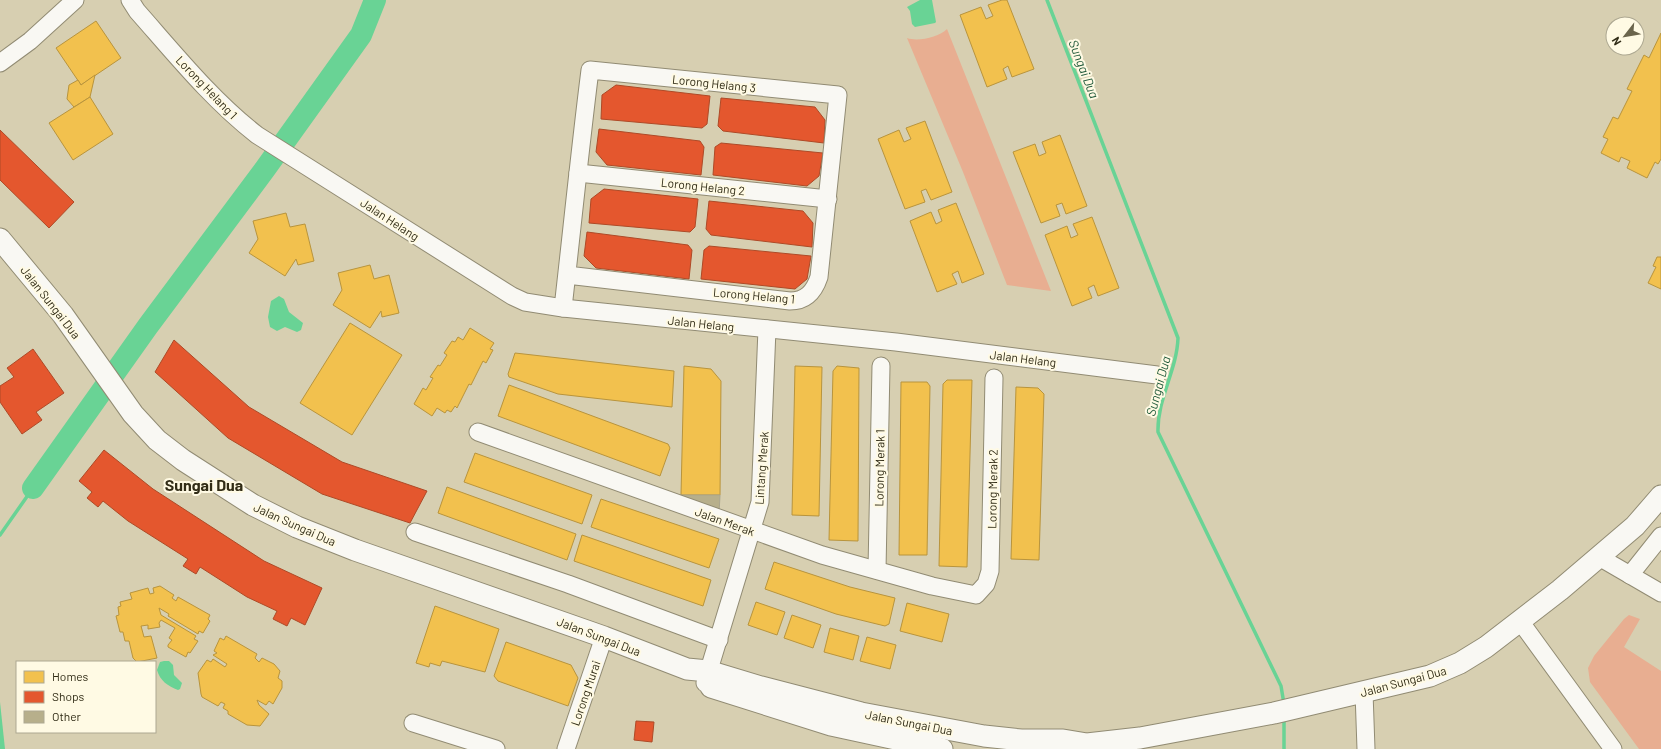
<svg xmlns="http://www.w3.org/2000/svg" width="1661" height="749" font-family="Barlow,sans-serif">
  <rect width="100%" height="100%" fill="#d7cfb1"/>
  <!-- green -->
  <g fill="#e8ae91">
    <path d="M947 29 1051 291 1007 285 963 172 907 38C918 42 939 37 947 29Z"/>
    <path d="M1629 615 1640 619 1624 647 1661 671V749H1639L1590 682 1588 668 1594 656 1624 619Z"/>
  </g>
  <!-- water -->
  <g fill="#69d395">
    <path d="M920 0H932L936 22 935 23 915 27 912 24 910 11 907 7Z"/>
    <path d="M279 296 284 299 289 312 303 323 301 330 297 332 285 327 277 331 270 327 268 317 271 301Z"/>
    <path d="M164 661H169L173 665 174 675 182 683 180 689 178 690C168 686 160 681 157 670L160 662Z"/>
    <path d="M0 702 5 749H0Z"/>
  </g>
  <!-- homes -->
  <g fill="#f2c14e" stroke="#b8943d">
    <path d="M1002 0H1007L1034 69 1012 77 1008 66 1003 69 1007 79 987 87 960 15 981 7 986 19 993 16 988 5Z"/>
    <path d="M96 21 121 58 81 85 56 48Z"/>
    <path d="M1661 33V159L1658 164 1655 162 1647 178 1627 168 1630 161 1621 157 1619 162 1601 153 1608 139 1603 137 1613 117 1618 119 1632 91 1627 89 1644 55 1649 58Z"/>
    <path d="M95 75 90 97 74 107 67 99 69 85 78 80 81 85Z"/>
    <path d="M90 97 113 134 73 160 49 123Z"/>
    <path d="M925 121 952 192 931 200 926 189 921 191 925 202 905 209 878 139 899 130 904 142 911 139 906 128Z"/>
    <path d="M1060 135 1087 206 1066 214 1062 203 1056 205 1060 216 1041 223 1013 152 1035 144 1039 156 1046 153 1042 142Z"/>
    <path d="M956 203 984 274 962 283 958 271 952 274 957 284 937 292 910 221 931 212 936 224 942 221 938 210Z"/>
    <path d="M286 213 290 227 305 224 314 261 298 265 296 259 285 276 249 253 258 239 253 221Z"/>
    <path d="M1092 217 1119 288 1098 296 1094 285 1088 288 1092 298 1072 306 1045 235 1067 226 1071 238 1078 235 1073 224Z"/>
    <path d="M1657 257H1661V289L1648 283 1656 267 1653 266Z"/>
    <path d="M370 265 374 279 389 275 399 313 382 317 381 311 370 328 333 305 342 290 338 273Z"/>
    <path d="M350 323 402 355 352 435 300 403Z"/>
    <path d="M470 328 494 343 490 349 493 350 486 363 483 361 471 385 469 384 457 408 455 406 451 412 447 410 445 413 437 408 432 416 414 404 423 388 426 390 433 378 430 377 438 365 440 366 447 355 444 353 452 341 455 342 458 337 463 340Z"/>
    <path d="M515 353 674 371 672 407 558 394 509 377 508 374Z"/>
    <path d="M684 366 711 369 721 381 720 495H681Z"/>
    <path d="M795 366 822 367 819 516 792 515Z"/>
    <path d="M837 366 859 368 858 541 829 540 833 371Z"/>
    <path d="M947 380H972L967 567 939 566 943 384Z"/>
    <path d="M901 382H927L930 386 927 555H899Z"/>
    <path d="M509 385 668 444 670 448 660 476 498 416Z"/>
    <path d="M1016 387 1038 388 1044 394 1039 560 1011 559Z"/>
    <path d="M475 453 592 495 582 524 464 482Z"/>
    <path d="M447 487 576 534 567 560 438 513Z"/>
    <path d="M601 499 719 539 709 568 591 527Z"/>
    <path d="M582 535 711 580 703 606 574 561Z"/>
    <path d="M774 562 850 587 895 598 889 624 885 626 836 614 765 589Z"/>
    <path d="M160 586 174 595 172 598 176 601 178 597 210 615 208 619 210 621 203 633 199 631 198 634 168 616 169 614 159 608 161 615 196 636 194 639 198 641 190 653 188 652 186 657 168 647V645L172 640 169 638 175 628 161 620 159 623 160 627 148 629V625L141 626 144 637 151 636 157 658 137 662 133 658 129 641H125L123 632H120L116 616 119 615 118 607 121 606 120 602 132 599 130 593 148 588 150 594 154 593 153 588Z"/>
    <path d="M756 602 785 612 777 635 748 625Z"/>
    <path d="M907 603 949 614 942 642 900 631Z"/>
    <path d="M435 606 499 629 485 672 442 661 440 666 430 663 429 667 416 663Z"/>
    <path d="M792 615 821 625 813 648 784 638Z"/>
    <path d="M830 628 859 636 853 660 824 652Z"/>
    <path d="M226 636 257 654 255 658 259 662 262 658 274 664 280 671 278 678 282 681V688L273 704 269 701 266 705 257 700 259 705 269 714 260 726 247 725 228 714V711L223 708 225 704 221 702 218 706 202 697 201 694 198 673 207 660 211 662 213 659 225 667 227 664 213 655 217 653 214 651 220 638 224 640Z"/>
    <path d="M867 637 896 645 890 669 860 661Z"/>
    <path d="M506 642 571 665 578 678 568 706 498 681 494 676Z"/>
  </g>
  <!-- shops -->
  <g fill="#e4572e" stroke="#ae4a27">
    <path d="M616 85 710 96 707 124 702 128 601 119 602 95Z"/>
    <path d="M721 98 815 107 825 120 824 143 723 131 718 126Z"/>
    <path d="M599 129 700 141 704 147 701 175 607 165 596 152Z"/>
    <path d="M0 130 74 202 49 228 0 180Z"/>
    <path d="M721 143 823 153 819 176 807 186 713 175 715 147Z"/>
    <path d="M604 189 698 199 695 227 690 232 589 223 591 199Z"/>
    <path d="M709 201 803 211 813 223 812 247 711 235 706 229Z"/>
    <path d="M587 232 688 245 692 250 689 279 596 268 584 256Z"/>
    <path d="M709 246 811 256 807 279 795 289 701 279 704 250Z"/>
    <path d="M174 340 249 407 342 462 427 491 410 523 322 494 228 438 155 372Z"/>
    <path d="M33 349 64 393 36 412 42 420 22 434 0 402V386L14 377 7 368Z"/>
    <path d="M104 450 153 489 264 561 322 588 305 625 291 618 287 626 273 619 277 611 247 597 200 567 196 574 183 566 188 559 128 521 103 501 98 507 87 498 92 492 79 481Z"/>
    <path d="M636 721 654 722 652 742 634 740Z"/>
  </g>
  <g fill="none" stroke-linecap="round" stroke-linejoin="round">
    <!-- stream -->
    <g stroke="#69d395" stroke-width="3.5">
      <path d="M1047 0 1178 338C1177 370 1157 399 1158 432L1281 686 1284 704"/>
      <path d="M0 535 33 488"/>
      <path d="M1284 718V749"/>
    </g>
    <!-- river -->
    <path stroke="#69d395" stroke-width="22" d="M33 488 148 326 265 169 361 35 375 0"/>
  </g>
  <!-- building -->
  <path fill="#b7af8b" stroke="#aaa58d" d="M681 495H720L719 514 681 500Z"/>
  <g fill="none" stroke-linecap="round" stroke-linejoin="round">
    <defs>
      <g id="minor">
        <path d="M130 0 137 11C175 54 211 99 257 135L512 296 525 302 563 308 896 342 1157 375"/>
        <path d="M0 63 30 41 75 0"/>
        <path d="M578 173 828 199"/>
        <path d="M563 308C572 229 580 149 590 70L838 95 819 277C814 292 806 301 790 301L567 275"/>
        <path d="M478 432 822 555 932 586 976 595 986 584 990 571 994 378"/>
        <path d="M415 532 568 584 719 640"/>
        <path d="M1599 557 1661 593"/>
        <path d="M877 570 881 366"/>
        <path d="M1630 575 1661 536"/>
        <path d="M1520 621 1613 749"/>
        <path d="M705 683 760 502 767 329"/>
        <path d="M1364 692 1366 749"/>
        <path d="M413 723 496 749"/>
        <path d="M566 749 604 637"/>
      </g>
      <g id="major">
        <path d="M0 239 63 315 133 414 157 440 183 460 253 505 297 527 355 550 604 637 687 669 708 671 761 687 861 713 984 736 1021 740H1063L1087 744 1140 738 1274 713 1430 676 1460 663 1486 647 1560 590 1635 526 1661 496"/>
        <path d="M711 687 831 725 942 749"/>
      </g>
    </defs>
    <!-- minor casing -->
    <use href="#minor" stroke="#918b73" stroke-width="19"/>
    <!-- major casing -->
    <use href="#major" stroke="#918b73" stroke-width="23"/>
    <!-- minor -->
    <use href="#minor" stroke="#f9f8f3" stroke-width="17"/>
    <!-- major -->
    <use href="#major" stroke="#f9f8f3" stroke-width="21"/>
  </g>
  <g text-anchor="middle" dominant-baseline="central" stroke-width="4" stroke-linejoin="round" paint-order="stroke">
    <!-- street labels -->
    <g font-size="12" fill="#312c16" stroke="#fffae4">
      <text transform="translate(714 83) rotate(6)">Lorong Helang 3</text>
      <text transform="translate(207 87) rotate(46)">Lorong Helang 1</text>
      <text transform="translate(703 186) rotate(6)">Lorong Helang 2</text>
      <text transform="translate(390 219) rotate(33)">Jalan Helang</text>
      <text transform="translate(754 295) rotate(5)">Lorong Helang 1</text>
      <text transform="translate(51 302) rotate(52)">Jalan Sungai Dua</text>
      <text transform="translate(701 323) rotate(6)">Jalan Helang</text>
      <text transform="translate(1023 358) rotate(7)">Jalan Helang</text>
      <text transform="translate(761 468) rotate(-86)">Lintang Merak</text>
      <text transform="translate(879 468) rotate(-89)">Lorong Merak 1</text>
      <text transform="translate(992 489) rotate(-89)">Lorong Merak 2</text>
      <text transform="translate(725 521) rotate(20)">Jalan Merak</text>
      <text transform="translate(295 524) rotate(24)">Jalan Sungai Dua</text>
      <text transform="translate(599 636) rotate(21)">Jalan Sungai Dua</text>
      <text transform="translate(1403 681) rotate(-15)">Jalan Sungai Dua</text>
      <text transform="translate(585 693) rotate(-71)">Lorong Murai</text>
      <text transform="translate(909 722) rotate(11)">Jalan Sungai Dua</text>
    </g>
    <!-- water labels -->
    <g font-size="13" font-style="italic" fill="#20593a" stroke="#fffae4">
      <text transform="translate(1084 69) rotate(69)">Sungai Dua</text>
      <text transform="translate(1158 386) rotate(-75)">Sungai Dua</text>
    </g>
    <!-- district labels -->
    <g font-size="16" font-weight="bold" fill="#312c16" stroke="#fffae4">
      <text x="204" y="484">Sungai Dua</text>
    </g>
  </g>
  <!-- legend -->
  <rect x="16" y="661" width="140" height="72" fill="#fffae4" stroke="#ada892"/>
  <rect x="24" y="671" width="20" height="12" fill="#f2c14e" stroke="#ada892"/>
  <text x="52" y="681" font-size="12" fill="#312c16">Homes</text>
  <rect x="24" y="691" width="20" height="12" fill="#e4572e" stroke="#ada892"/>
  <text x="52" y="701" font-size="12" fill="#312c16">Shops</text>
  <rect x="24" y="711" width="20" height="12" fill="#b7af8b" stroke="#ada892"/>
  <text x="52" y="721" font-size="12" fill="#312c16">Other</text>
  <!-- north arrow -->
  <g transform="translate(1625 36) rotate(239)"><circle r="19" fill="#fffae4" stroke="#ada892"/>
  <path d="M0-3L7 15L0 10L-7 15Z" fill="#6b654c"/>
  <text y="-6" font-size="11" font-weight="bold" text-anchor="middle" fill="#312c16">N</text>
  </g>
</svg>
